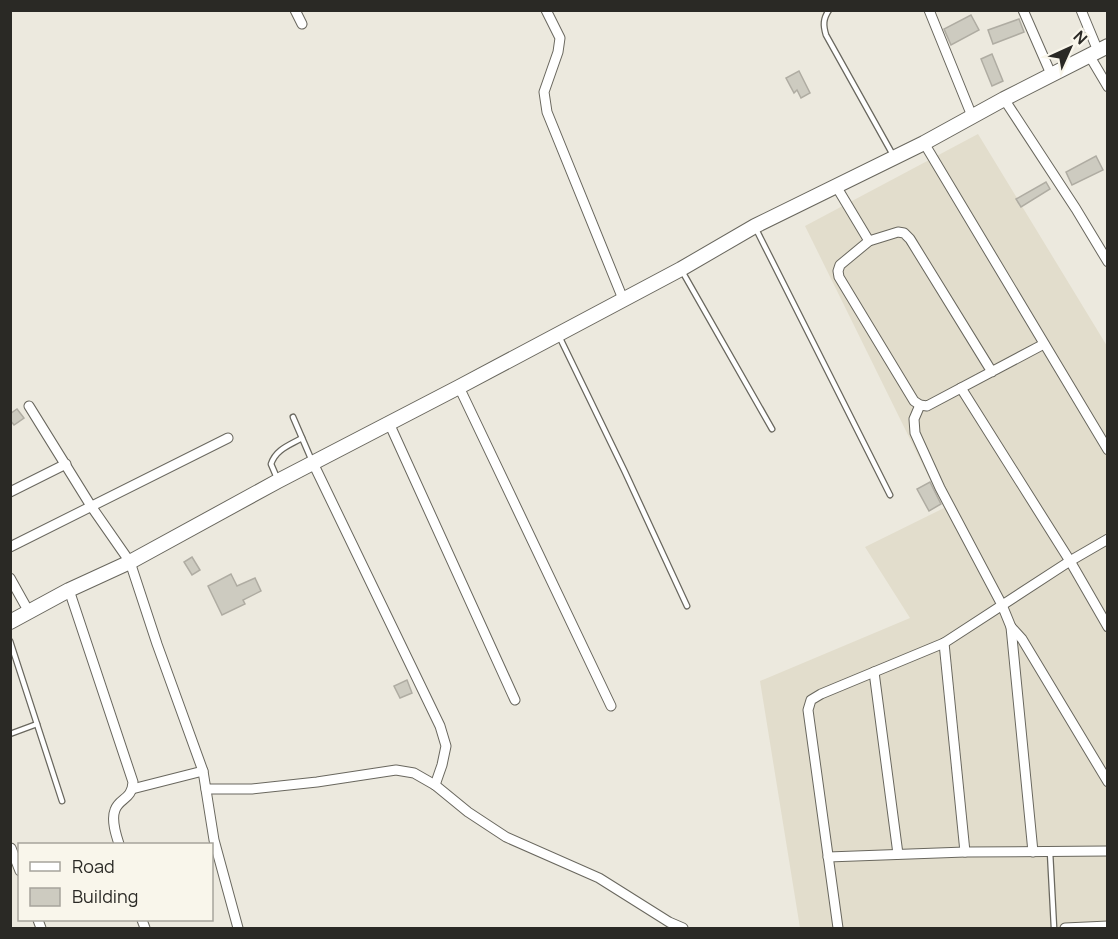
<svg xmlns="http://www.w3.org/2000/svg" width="1118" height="939" font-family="Manrope,sans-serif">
  <rect width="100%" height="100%" fill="#ece9de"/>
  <!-- built -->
  <path fill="#e2ddcc" d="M978 134 1107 346V928H800L760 681 910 618 865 547 944 508 805 226Z"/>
  <!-- building -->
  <g fill="#cdcbc0" stroke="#afaca2" stroke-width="1.5">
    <path d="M971 15 979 30 951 45 944 29Z"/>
    <path d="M1019 19 1024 32 993 44 988 30Z"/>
    <path d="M992 54 1003 81 992 86 981 59Z"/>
    <path d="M799 71 810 93 801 98 797 90 794 93 786 78Z"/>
    <path d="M1096 156 1103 170 1072 185 1066 172Z"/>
    <path d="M1046 182 1050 189 1021 207 1016 199Z"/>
    <path d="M17 409 24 418 14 425 10 420V414Z"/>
    <path d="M930 482 941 504 929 511 917 489Z"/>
    <path d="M192 557 200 570 192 575 184 562Z"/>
    <path d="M231 574 237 586 255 578 261 591 243 600 245 604 222 615 208 586Z"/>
    <path d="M407 680 412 693 400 698 394 686Z"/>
  </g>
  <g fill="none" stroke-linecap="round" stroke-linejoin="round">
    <defs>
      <g id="lane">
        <path d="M829 10C823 19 823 25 826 35L893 155"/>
        <path d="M756 229 890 495"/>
        <path d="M682 271 772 429"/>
        <path d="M559 336 625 472 687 606"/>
        <path d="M293 417 312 461"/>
        <path d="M277 478 271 464C276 449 290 445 302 438"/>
        <path d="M10 641 62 801"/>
        <path d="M10 734 37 724"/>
        <path d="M1050 852 1054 928"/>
      </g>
      <g id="street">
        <path d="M295 10 302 24"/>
        <path d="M546 10 560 38 558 52 544 92 547 112 623 299"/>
        <path d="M929 10 972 116"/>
        <path d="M1023 10 1051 74"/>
        <path d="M1081 10 1098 51"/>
        <path d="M1089 55 1108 87"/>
        <path d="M1004 99 1076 209 1108 262"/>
        <path d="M924 143 1108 450"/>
        <path d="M836 186 869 241"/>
        <path d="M992 372 910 239 904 233 898 232 869 241 840 265 838 271 839 277 914 401 920 405 927 406 1044 344"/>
        <path d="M459 387 611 706"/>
        <path d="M961 388 1070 561 1108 627"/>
        <path d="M920 405 914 419 915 433 940 488 1002 605 1011 627 1033 852"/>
        <path d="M29 406 91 506 130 562 157 644 203 771 214 840 238 928"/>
        <path d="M389 423 515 700"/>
        <path d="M313 463 440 726 446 746 442 765 435 785"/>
        <path d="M10 492 66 464"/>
        <path d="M10 547 228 438"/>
        <path d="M10 578 29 612"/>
        <path d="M69 590 133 782C132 800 119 798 115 810 111 820 116 835 119 844"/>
        <path d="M1011 627 1022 639 1108 782"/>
        <path d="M944 643 965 852"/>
        <path d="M874 672 898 854"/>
        <path d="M132 789 203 771"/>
        <path d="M206 789H252L317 782 396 770 414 773 435 785 468 812 506 837 599 878 669 922 683 928"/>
        <path d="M11 848 20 871"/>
        <path d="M828 857 965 852 1108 851"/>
        <path d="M38 920 41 928"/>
        <path d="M142 920 145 928"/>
        <path d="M838 928 808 710 811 700 821 694 944 643 1070 561 1108 539"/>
        <path d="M1065 928 1108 926"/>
      </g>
      <path id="secondary" d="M10 622 69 590 130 562 278 481 459 387 681 269 755 226 924 143 1004 99 1108 46"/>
    </defs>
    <!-- lane casing -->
    <use href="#lane" stroke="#69675e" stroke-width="7"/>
    <!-- street casing -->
    <use href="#street" stroke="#69675e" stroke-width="11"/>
    <!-- secondary casing -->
    <use href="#secondary" stroke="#69675e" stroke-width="16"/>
    <!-- lane -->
    <use href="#lane" stroke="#fff" stroke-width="4.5"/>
    <!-- street -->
    <use href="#street" stroke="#fff" stroke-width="9"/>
    <!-- secondary -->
    <use href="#secondary" stroke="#fff" stroke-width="14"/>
  </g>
  <!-- border -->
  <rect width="1118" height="939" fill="none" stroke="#2a2925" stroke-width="24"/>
  <!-- legend -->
  <rect x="18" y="843" width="195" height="78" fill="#f9f6eb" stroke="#a6a49c" stroke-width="1.5"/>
  <rect x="30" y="862" width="30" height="9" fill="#ffffff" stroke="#a6a49c" stroke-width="1.5"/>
  <text x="72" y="873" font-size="18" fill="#2a2925">Road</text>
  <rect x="30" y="888" width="30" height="18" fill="#cdcbc0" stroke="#a6a49c" stroke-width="1.5"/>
  <text x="72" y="903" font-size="18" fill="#2a2925">Building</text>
  <!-- north arrow -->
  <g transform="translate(1070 48) rotate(45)" stroke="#f9f6eb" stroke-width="4.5" paint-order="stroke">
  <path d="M0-4.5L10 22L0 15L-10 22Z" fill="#2a2925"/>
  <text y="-9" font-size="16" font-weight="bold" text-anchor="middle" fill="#2a2925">N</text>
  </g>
</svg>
